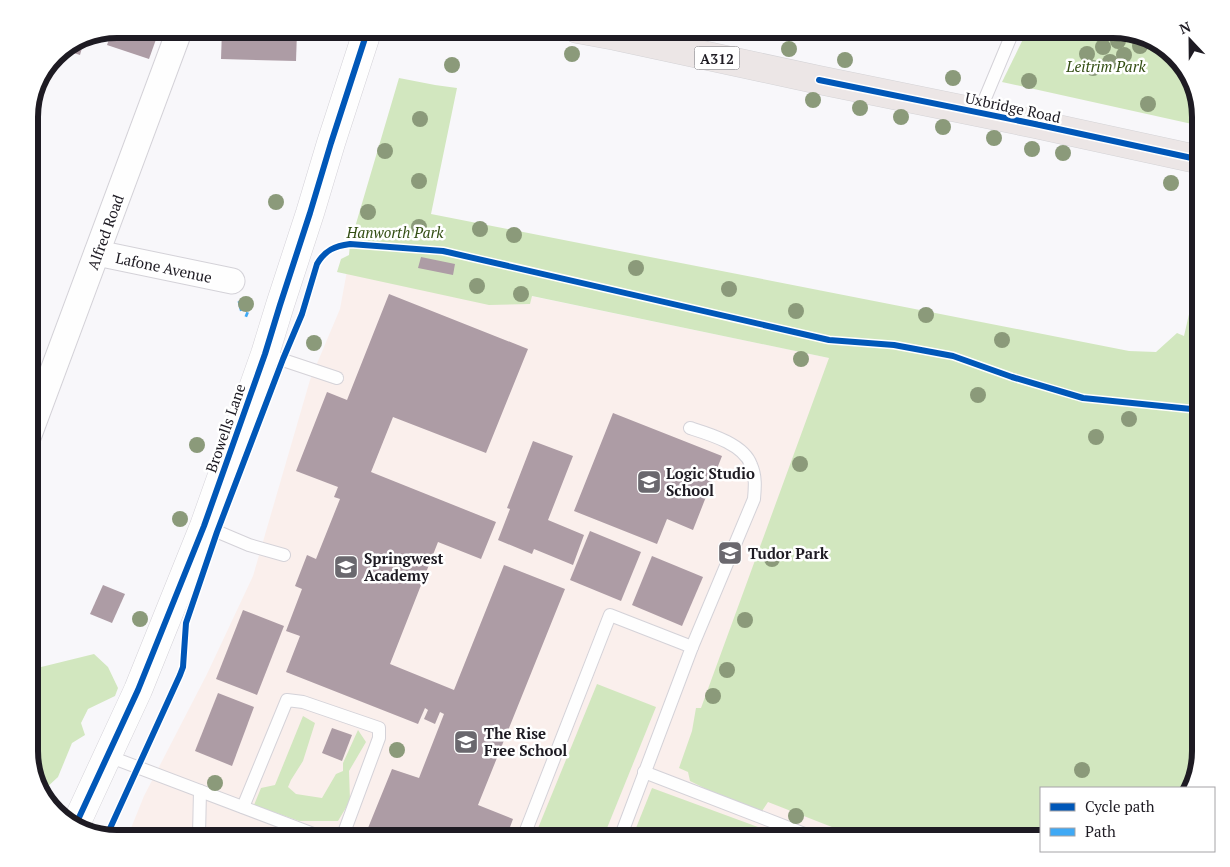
<svg xmlns="http://www.w3.org/2000/svg" width="1230" height="867" font-family="'PT Serif',serif">
  <rect width="100%" height="100%" fill="#f8f7fa"/>
  <!-- education -->
  <path fill="#faefec" d="M349 260 459 281 829 358 1201 751 1188 788H1041V838H127L144 796 207 674 253 576 310 380 340 309Z"/>
  <!-- green -->
  <g fill="#d2e7bf">
    <path d="M1028 29H1114L1167 47 1192 78 1201 116V126L1002 82Z"/>
    <path d="M399 78 435 85 457 88 431 214 1129 351 1156 352 1177 333 1184 336 1201 262V751L1188 788H1041V838H860L768 802 762 811 716 794 690 781 688 772 679 768 692 731 696 708H701L829 358 532 296 530 304 489 305 337 272 341 259 349 255 350 244Z"/>
    <path d="M94 654 108 667 118 688 115 696 88 709 81 723 85 735 72 743 58 777 45 789 50 797 55 810 38 789 29 756V670Z"/>
    <path d="M597 684 656 707 603 838H534Z"/>
    <path d="M303 716 315 723 303 761 291 780 288 787 296 794 322 798 336 774 343 771V763L358 730 366 742 349 771 350 801 338 821H299L254 805 261 788 275 785Z"/>
    <path d="M652 788 788 838H632Z"/>
  </g>
  <!-- building -->
  <g fill="#ad9ca5">
    <path d="M117 29H153L159 31 149 59 107 45 112 31Z"/>
    <path d="M222 30 297 32 296 61 221 59Z"/>
    <path d="M92 38 91 43 84 41 80 55 62 49Z"/>
    <path d="M421 257 455 264 453 275 418 268Z"/>
    <path d="M389 294 528 349 486 453 393 417 371 472 496 522 481 559 438 542 390 664 454 690 504 565 565 589 478 805 513 819 506 838H394L368 828 392 769 419 778 444 714 440 712 435 724 424 719 428 710 425 708 418 724 286 672 300 636 286 631 302 589 295 586 307 555 316 559 340 499 334 497 338 487 296 471 327 392 347 400Z"/>
    <path d="M613 413 722 456 693 530 667 519 657 544 574 511Z"/>
    <path d="M533 441 573 456 548 520 584 535 573 565 534 549 532 554 498 540 510 509 507 508Z"/>
    <path d="M590 531 641 552 621 601 570 580Z"/>
    <path d="M652 556 703 577 682 626 632 605Z"/>
    <path d="M103 585 125 594 112 623 90 614Z"/>
    <path d="M243 610 284 626 257 695 216 679Z"/>
    <path d="M218 693 254 707 232 766 195 751Z"/>
    <path d="M332 728 352 735 342 761 322 753Z"/>
  </g>
  <g fill="none" stroke-linecap="round" stroke-linejoin="round">
    <defs>
      <g id="service">
        <path d="M979 113 1014 29"/>
        <path d="M265 354 337 378"/>
        <path d="M204 526 249 545 284 555"/>
        <path d="M108 756 324 838"/>
        <path d="M644 772 815 838"/>
        <path d="M243 807 287 700 303 702 379 728V738L342 838"/>
        <path d="M198 838 199 835 200 791"/>
        <path d="M523 838 610 615 692 647"/>
        <path d="M620 838 692 647 754 499C755 488 756 476 751 465 744 444 709 434 690 428"/>
      </g>
      <g id="minor">
        <path d="M97 253 232 281"/>
        <path d="M29 435 180 29"/>
      </g>
      <path id="tertiary" d="M76 824 138 690 204 526 265 354 280 305 310 213 331 143 368 29"/>
      <path id="primary" d="M577 29 615 36 819 80 1035 124 1201 160"/>
    </defs>
    <!-- service casing -->
    <use href="#service" stroke="#d4d2d8" stroke-width="14"/>
    <!-- minor casing -->
    <use href="#minor" stroke="#d4d2d8" stroke-width="27"/>
    <!-- tertiary casing -->
    <use href="#tertiary" stroke="#d4d2d8" stroke-width="29"/>
    <!-- primary casing -->
    <use href="#primary" stroke="#d4d3d6" stroke-width="29"/>
    <!-- service -->
    <use href="#service" stroke="#fefefe" stroke-width="12"/>
    <!-- minor -->
    <use href="#minor" stroke="#fefefe" stroke-width="25"/>
    <!-- tertiary -->
    <use href="#tertiary" stroke="#fefefe" stroke-width="28"/>
    <!-- primary -->
    <use href="#primary" stroke="#ece6e6" stroke-width="28"/>
    <!-- quiet -->
    <path stroke="#3fa9f5" stroke-width="5" stroke-dasharray="10 5" stroke-linecap="butt" d="M240 301 243 313 248 315"/>
    <defs>
      <g id="cycleway">
        <path d="M819 80 1035 124 1201 160"/>
        <path d="M76 824 138 690 204 526 265 354 280 305 310 213 331 143 368 29"/>
        <path d="M107 835 180 675 183 667 186 623 217 532 283 359 302 314 317 264C325 250 335 246 350 244L443 251 829 340 894 345 953 356 1012 377 1083 398 1201 410"/>
      </g>
    </defs>
    <!-- cycleway casing -->
    <use href="#cycleway" stroke="#fff" stroke-width="9"/>
    <!-- cycleway -->
    <use href="#cycleway" stroke="#0057b8" stroke-width="6"/>
  </g>
  <!-- trees -->
  <g fill="#8b9a7a">
    <circle cx="1118" cy="41" r="8"/>
    <circle cx="1140" cy="46" r="8"/>
    <circle cx="1103" cy="47" r="8"/>
    <circle cx="789" cy="49" r="8"/>
    <circle cx="572" cy="54" r="8"/>
    <circle cx="1087" cy="54" r="8"/>
    <circle cx="1124" cy="55" r="8"/>
    <circle cx="845" cy="60" r="8"/>
    <circle cx="1110" cy="62" r="8"/>
    <circle cx="452" cy="65" r="8"/>
    <circle cx="1093" cy="68" r="8"/>
    <circle cx="953" cy="78" r="8"/>
    <circle cx="1029" cy="81" r="8"/>
    <circle cx="813" cy="100" r="8"/>
    <circle cx="1148" cy="104" r="8"/>
    <circle cx="860" cy="108" r="8"/>
    <circle cx="901" cy="117" r="8"/>
    <circle cx="420" cy="119" r="8"/>
    <circle cx="943" cy="127" r="8"/>
    <circle cx="994" cy="138" r="8"/>
    <circle cx="1032" cy="149" r="8"/>
    <circle cx="385" cy="151" r="8"/>
    <circle cx="1063" cy="153" r="8"/>
    <circle cx="419" cy="181" r="8"/>
    <circle cx="1171" cy="183" r="8"/>
    <circle cx="276" cy="202" r="8"/>
    <circle cx="368" cy="212" r="8"/>
    <circle cx="419" cy="227" r="8"/>
    <circle cx="480" cy="229" r="8"/>
    <circle cx="514" cy="235" r="8"/>
    <circle cx="636" cy="268" r="8"/>
    <circle cx="477" cy="286" r="8"/>
    <circle cx="729" cy="289" r="8"/>
    <circle cx="521" cy="294" r="8"/>
    <circle cx="246" cy="304" r="8"/>
    <circle cx="796" cy="311" r="8"/>
    <circle cx="926" cy="315" r="8"/>
    <circle cx="1002" cy="340" r="8"/>
    <circle cx="314" cy="343" r="8"/>
    <circle cx="801" cy="359" r="8"/>
    <circle cx="978" cy="395" r="8"/>
    <circle cx="1129" cy="419" r="8"/>
    <circle cx="1096" cy="437" r="8"/>
    <circle cx="197" cy="445" r="8"/>
    <circle cx="800" cy="464" r="8"/>
    <circle cx="180" cy="519" r="8"/>
    <circle cx="772" cy="559" r="8"/>
    <circle cx="140" cy="619" r="8"/>
    <circle cx="745" cy="620" r="8"/>
    <circle cx="727" cy="670" r="8"/>
    <circle cx="713" cy="696" r="8"/>
    <circle cx="397" cy="750" r="8"/>
    <circle cx="1082" cy="770" r="8"/>
    <circle cx="215" cy="783" r="8"/>
    <circle cx="796" cy="816" r="8"/>
  </g>
  <!-- icons -->
  <defs>
    <symbol id="school-square" viewBox="-11 -11 22 22"><rect x="-9" y="-9" width="18" height="18" rx="4" fill="#6a686e" stroke="#fff"/><path d="M0-5L7-2L0 1L-7-2ZM-4 1L0 2.5L4 1V4Q0 6-4 4Z" fill="#fff"/></symbol>
  </defs>
  <g fill-rule="evenodd">
    <use href="#school-square" x="635" y="468" width="28" height="28"/>
    <use href="#school-square" x="716" y="539" width="28" height="28"/>
    <use href="#school-square" x="332" y="553" width="28" height="28"/>
    <use href="#school-square" x="452" y="728" width="28" height="28"/>
  </g>
  <g text-anchor="middle" dominant-baseline="central" stroke-width="5" stroke-linejoin="round" paint-order="stroke">
    <!-- shield labels -->
    <rect fill="#fff" stroke="#625f65" stroke-width="1" x="694.5" y="46.5" width="45" height="23" rx="4"/>
    <g font-size="14" font-weight="bold" fill="#1e1b23">
      <text x="717" y="58">A312</text>
    </g>
    <!-- park labels -->
    <g font-size="15" font-style="italic" fill="#324d12" stroke="#fff">
      <text x="1106" y="66">Leitrim Park</text>
      <text x="395" y="232">Hanworth Park</text>
    </g>
    <!-- street labels -->
    <g font-size="15" fill="#1e1b23" stroke="#fff">
      <text transform="translate(1013 107) rotate(12)">Uxbridge Road</text>
      <text transform="translate(105 232) rotate(-70)">Alfred Road</text>
      <text transform="translate(164 267) rotate(12)">Lafone Avenue</text>
      <text transform="translate(225 428) rotate(-71)">Browells Lane</text>
    </g>
    <!-- poi labels -->
    <g font-size="15" font-weight="bold" fill="#1e1b23" stroke="#fff" text-anchor="start">
      <text x="666" y="473">Logic Studio<tspan x="666" dy="17">School</tspan></text>
      <text x="748" y="553">Tudor Park</text>
      <text x="364" y="558">Springwest<tspan x="364" dy="17">Academy</tspan></text>
      <text x="484" y="733">The Rise<tspan x="484" dy="17">Free School</tspan></text>
    </g>
  </g>
  <!-- crop -->
  <path d="M0 0H1230V867H0ZM117 38H1113A79 79 0 0 1 1192 117V751A79 79 0 0 1 1113 830H117A79 79 0 0 1 38 751V117A79 79 0 0 1 117 38Z" fill="#fff" fill-rule="evenodd"/>
  <path fill="none" stroke="#1e1b23" stroke-width="6" d="M117 38H1113A79 79 0 0 1 1192 117V751A79 79 0 0 1 1113 830H117A79 79 0 0 1 38 751V117A79 79 0 0 1 117 38Z"/>
  <!-- legend -->
  <rect x="1040" y="787" width="175" height="65" fill="#ffffff" stroke="#a5a4a7"/>
  <rect x="1050" y="803" width="25" height="8" fill="#0057b8" stroke="#a5a4a7"/>
  <text x="1085" y="812" font-size="15" fill="#1e1b23">Cycle path</text>
  <rect x="1050" y="828" width="25" height="8" fill="#3fa9f5" stroke="#a5a4a7"/>
  <text x="1085" y="837" font-size="15" fill="#1e1b23">Path</text>
  <!-- north arrow -->
  <g transform="translate(1190 40) rotate(338)" stroke="#ffffff" stroke-width="4" paint-order="stroke">
  <path d="M0-4L9 19L0 12L-9 19Z" fill="#1e1b23"/>
  <text y="-8" font-size="14" font-weight="bold" text-anchor="middle" fill="#1e1b23">N</text>
  </g>
</svg>
